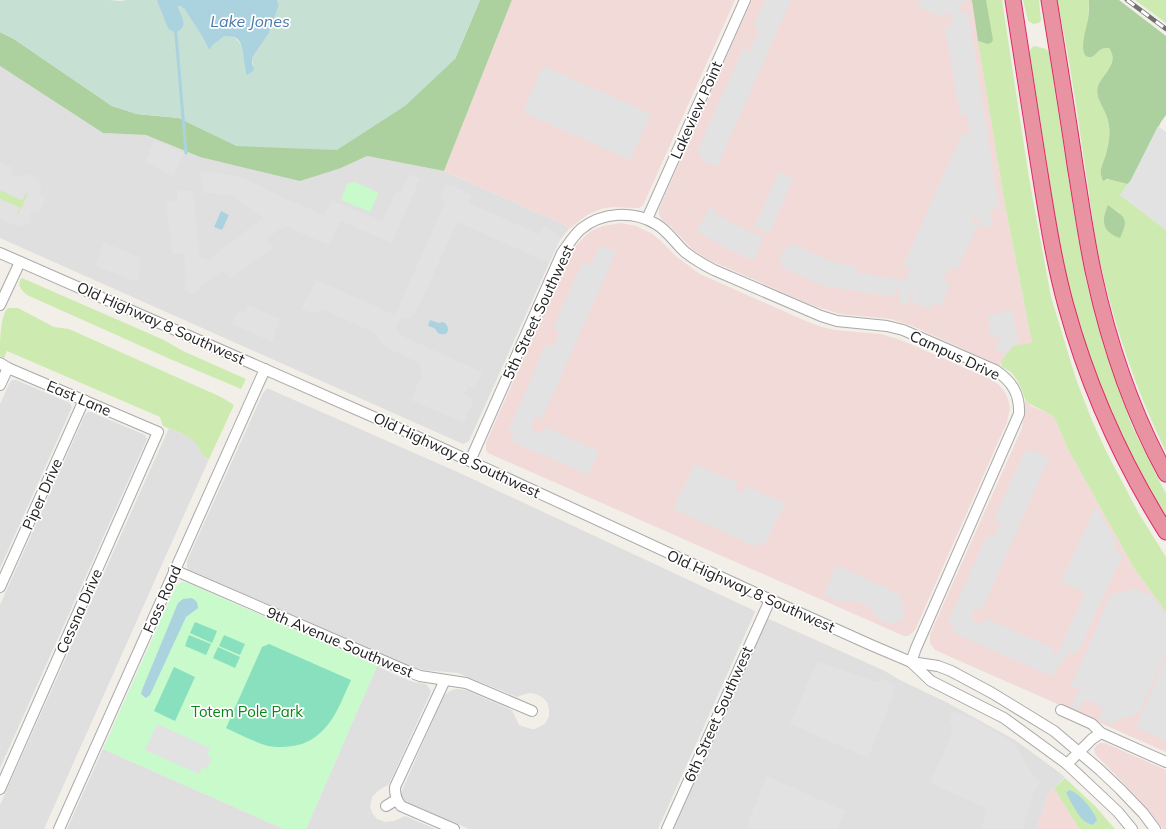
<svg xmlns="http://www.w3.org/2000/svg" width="1166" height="829" font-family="Mulish,sans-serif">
  <rect width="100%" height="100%" fill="#f2efe9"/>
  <!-- residential -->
  <g fill="#e0dfdf">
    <path d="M0 66 103 133 146 135 200 157 341 168 367 156 444 171 563 224 569 229 559 241 469 441 463 444 0 238Z"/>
    <path d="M12 380H16L70 403 72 407 0 568V404L10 382Z"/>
    <path d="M267 388 462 474 753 610 755 612 658 829H469L404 801 401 796 403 788 442 700 445 695 450 691 456 689 466 690 512 710 519 725 531 729H535L545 724 549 716V709L547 702 542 697 536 694 531 693 525 694 517 697 458 673 424 670 411 667 191 571 187 568V561L263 393Z"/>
    <path d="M88 412H91L145 435 147 439 0 768V605L85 415Z"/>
    <path d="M169 428 194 439 201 449 202 455 209 459 44 829H0V805Z"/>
    <path d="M769 619 885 671 898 679 948 703 1015 740 1052 767 1065 777 1048 794 1037 829H673L766 621Z"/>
    <path d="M377 666 398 676 413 682 426 684 431 691 430 694 391 780 388 785 379 790 372 797 370 806 372 813 377 819 385 822 394 821 405 816 436 829H306Z"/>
    <path d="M103 749 284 829H67Z"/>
  </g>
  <!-- commercial -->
  <g fill="#f2dad9">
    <path d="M512 0H735L645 201 643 205 639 208H634L612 207 601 209 587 215 569 229 563 224 444 171Z"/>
    <path d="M752 0H971L972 1 1004 200 1032 343 1000 364 1002 367 912 326 891 319 840 314 814 306 709 260 693 250 670 226 662 220 659 215V209L661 204Z"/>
    <path d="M621 223 636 226 651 233 661 241 677 257 700 274 806 321 822 327 835 330 881 334 901 340 990 379 998 384 1005 392 1008 399 1010 408 1007 422 915 630 911 634 908 636H904L488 453 486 450V443L571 251 586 235 593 230 603 226Z"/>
    <path d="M1025 399 1028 403 1031 406 1048 413 1054 417 1069 451 1134 568 1166 612V752L935 650 930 643V635L932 630 1022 428 1025 409Z"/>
    <path d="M1100 743H1105L1166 770V829H1163L1136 796 1095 754 1094 749 1097 745Z"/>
    <path d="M1054 788 1079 829H1037L1048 794Z"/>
  </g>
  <!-- grass -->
  <g fill="#cdebb0" fill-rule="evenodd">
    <path d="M986 0H1002L1029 178 1051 297 1076 379 1091 418 1106 451 1138 512 1166 557V612L1134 568 1069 451 1054 417 1048 413 1028 403 1025 399 1021 388 1017 380 1011 372 1002 367 1001 361 1013 346 1032 343 1004 200 978 41 987 44Z"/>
    <path d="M1023 0H1039L1041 20 1039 23 1033 24 1028 21Z"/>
    <path d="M1057 0H1089L1088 19 1085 33 1093 57C1098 51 1101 47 1109 48 1120 63 1103 72 1098 86 1094 98 1106 109 1108 121 1111 132 1109 143 1106 154 1103 165 1098 169 1103 180 1111 179 1120 182 1128 184L1120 195 1166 230V452C1133 384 1109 311 1095 237 1092 218 1090 199 1087 180 1078 119 1070 59 1057 0ZM1108 205 1120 213 1113 235Z"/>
    <path d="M1135 0H1166V23Z"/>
    <path d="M1035 46 1046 49 1049 52 1073 208 1086 280 1105 350 1114 376 1132 426 1166 494V520L1140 475 1101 390 1086 351 1064 273 1030 57C1030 52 1029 48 1035 46Z"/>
    <path d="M0 190 22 200 25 194H27L19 215 17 214 20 208 0 199Z"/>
    <path d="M22 278 164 340 183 351 246 379 241 389 170 359 27 295C21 290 16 284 22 278Z"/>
    <path d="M8 308H18L54 327 69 329 221 397 234 405 209 459 202 455C198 437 178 432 163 426L160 417 7 351 4 358 0 356C0 343 0 315 8 308Z"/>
    <path d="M1065 778 1096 807 1115 829H1079L1054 788Z"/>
  </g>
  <!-- forest -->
  <g fill="#add19e">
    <path d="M480 0H512L444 171 367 156 341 168 300 181 200 157 146 135 103 133 0 66V32L14 39 112 106 137 114 179 118 237 146 455 59Z"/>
    <path d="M971 0H986L993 40 991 43 987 44 978 41 972 1Z"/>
    <path d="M1089 0H1119L1166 36V115L1161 122 1131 180 1128 184 1107 179 1103 181C1098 169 1103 165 1106 154 1109 143 1111 132 1108 121 1106 109 1094 98 1098 86 1103 73 1120 63 1109 48 1097 47 1097 56 1091 57 1076 59 1087 26 1088 19 1089 13 1089 6 1089 0Z"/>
    <path d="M1108 205C1124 217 1130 217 1120 238 1102 232 1101 221 1108 205Z"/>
  </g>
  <!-- wetland -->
  <path fill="#c6e0d4" d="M0 0H109L121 1 126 0H161L168 2 174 8 180 6 184 7 202 36 209 50C213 45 217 39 223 36 231 33 240 40 242 48 244 55 244 63 245 71L253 66 252 58 269 33 279 5 277 0H480L455 59 405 106 337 150 237 146 179 118 137 114 112 106 14 39 0 32Z"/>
  <!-- park -->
  <g fill="#c8facc">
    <path d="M355 182 379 193 370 212 341 200 347 184Z"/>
    <path d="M182 582 188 583 377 666 306 829H284L103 749 176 586Z"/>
  </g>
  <!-- pitch -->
  <g fill="#88e0be">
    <path d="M195 622 217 631 212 643 190 633Z"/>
    <path d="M189 635 211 644 206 655 185 646Z"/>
    <path d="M224 635 245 644 240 655 219 646Z"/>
    <path d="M269 644 351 680C339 706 331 733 302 744 291 747 279 748 268 746 254 742 239 734 226 728L262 647Z"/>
    <path d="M218 647 240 657 235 668 213 658Z"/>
    <path d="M174 667 195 677 175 721 154 711Z"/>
  </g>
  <!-- parking -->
  <g fill="#e2e2e2">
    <path d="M765 0H791L717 167 701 160 702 155 697 152 743 48 749 51H750L759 32 757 28 753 26Z"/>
    <path d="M919 0H966L964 3 960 5 959 8 961 13 968 11 999 207 991 210 990 211 992 226 980 228 978 219 976 217 972 218 971 222 978 225 957 270 953 268H949L944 278 945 282 950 284 941 306 933 303 929 309 911 301 913 296 912 294 910 296 909 305 900 303V291L899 289H895L893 297 824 286 779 266 782 261 780 258 783 250H786L790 243 833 262 857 266 856 272 858 273 904 280 906 279 910 269 903 266 962 133 968 135 970 132 967 115 965 114 960 115 945 27 951 26 952 24 951 14 949 12 947 13 944 18 917 6Z"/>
    <path d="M543 66 651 114 630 160 523 112Z"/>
    <path d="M1158 126 1166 132V230L1120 195 1131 180Z"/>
    <path d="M154 140 184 153 173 176 145 162Z"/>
    <path d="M0 162 14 168 11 175 17 177 22 175H29L36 178 39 181 41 187 40 194 46 197 39 214 33 211 32 212 30 215 31 222 19 227 0 219V199L20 208 17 214 18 215 28 194 26 193 25 194 22 200 0 190Z"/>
    <path d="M200 171 235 175 244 178 282 197 324 215 331 200 382 221 397 190 401 192 409 174 420 179 392 243 340 221 329 245 285 226 267 238V240L273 248 230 279 224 272 222 271 203 285 194 295 184 289 186 279 184 254H172L166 202 177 200V191L193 190 200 257 208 260 263 218 230 195 203 193Z"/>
    <path d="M779 172 793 179 769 234 754 227Z"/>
    <path d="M447 185 453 186 472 195 469 203 539 234 543 226 549 229 554 233 561 238 549 263 457 222 417 310 410 318 402 319 399 321 396 328 400 335 482 372 475 388 469 386 465 393 466 395 474 399 464 423 411 400 422 375 419 363 383 346 375 333 326 311 321 310 312 314 301 308 317 280 395 315 445 202 440 199 445 186Z"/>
    <path d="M710 207 719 213 715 220 721 216 732 223 764 238 754 261 718 244 697 230Z"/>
    <path d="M104 242 141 258 139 277 137 282 95 266Z"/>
    <path d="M600 245 616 252 543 417 542 419 535 417 531 426 532 429 539 433H542L545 427 599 451 588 475 511 441 513 434 508 431 546 344 552 347 554 346 559 331 553 328 583 261 588 264H591Z"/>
    <path d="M248 305 280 319 272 342 232 324 238 310 245 312Z"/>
    <path d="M1012 310 1019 344 1012 345 1005 355 995 349 1000 338 998 336 991 338 988 316Z"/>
    <path d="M1025 450 1030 452 1033 450 1049 458 982 610 975 608 971 617V620L982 625 985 618 1055 649 1052 656 1053 657 1060 649 1084 594V592L1061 582 1096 506 1116 542V550L1123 554 1077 654 1070 652 1069 653 1057 668 1053 677 952 632 954 626 948 622 987 535 992 537H994L1000 523 994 519Z"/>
    <path d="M695 464 738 483 735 489 740 493 743 491 746 486 786 504 776 520 763 548V545L761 542 759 543 757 547 673 509Z"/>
    <path d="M836 565 901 595 905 619 890 624 874 617 875 614 874 612 866 605 854 601H838L824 595Z"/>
    <path d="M1133 589H1137L1152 596 1166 615V652L1140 711 1132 717 1117 719 1115 721 1114 726 1099 719 1103 711 1100 706 1085 699 1084 700 1079 710 1070 706 1072 705 1080 688 1079 687H1072V683L1111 595Z"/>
    <path d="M1166 658V741L1136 727Z"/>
    <path d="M817 661 871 680 876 682 883 679 895 685 892 699 868 758 790 724Z"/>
    <path d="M952 711 979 722 1011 741 1016 747 1033 775 1041 782 1033 794 1023 829H981L986 814V808L930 783 951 735 952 728 949 718Z"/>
    <path d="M157 724 210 748 207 755 212 758 207 769 202 767 199 774 145 750Z"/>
    <path d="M767 776 845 811 837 829H750L748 826 749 820Z"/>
  </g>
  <!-- water -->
  <g fill="#aad3df">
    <path d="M161 0H277L279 5 269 33 252 58V63L254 70 247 75C242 65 246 41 234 37 231 36 227 36 224 36L214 44 209 50 202 36 184 8 180 6 171 8 169 5 168 2Z"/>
    <path d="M221 211 229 215 222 230 214 227Z"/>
    <path d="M430 320 439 323 443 322C450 325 450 336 441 334 437 334 437 330 434 328 432 327 430 327 428 326Z"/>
    <path d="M191 598C196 600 198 602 198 608L186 617 150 695 146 698 141 694 142 690 178 603 183 599Z"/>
    <path d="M1069 790C1078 791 1095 812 1097 820L1093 825C1079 822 1073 804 1066 793Z"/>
  </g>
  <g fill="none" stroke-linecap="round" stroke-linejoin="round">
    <!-- stream -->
    <path stroke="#aad3df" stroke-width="3" d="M175 23 186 153"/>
    <!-- river -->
    <path stroke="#aad3df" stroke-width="17" d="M166 0 175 23"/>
    <defs>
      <g id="minor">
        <path d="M647 219 745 0"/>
        <path d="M0 253 394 426 751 591 871 645 911 662 938 666 951 671 992 693 1054 731 1100 770 1120 789 1143 813 1155 829"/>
        <path d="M0 305 20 262"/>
        <path d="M0 363 8 368 158 432 0 789"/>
        <path d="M0 385 8 368"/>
        <path d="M470 461 562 253C568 245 573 236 581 229 602 212 633 210 656 224 668 231 675 243 685 252 694 259 704 265 714 270L821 316 837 321 887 326 903 330 995 370C1012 381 1020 394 1019 414L916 648 911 662"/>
        <path d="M174 570 407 671 420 676 466 683 532 711"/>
        <path d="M0 587 84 400"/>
        <path d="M911 662 931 681 1004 718 1067 764 1118 812 1132 829"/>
        <path d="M445 680 395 787C395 795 396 800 401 806L454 829"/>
        <path d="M1061 710 1092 724 1101 733"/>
        <path d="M1067 764 1092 739 1101 733 1166 762"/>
        <path d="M386 806 396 800"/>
        <path d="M59 829 265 369"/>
        <path d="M667 829 770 600"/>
      </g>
      <g id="highway">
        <path d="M1013 0C1021 54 1030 107 1038 161 1046 210 1053 259 1066 306 1088 386 1122 462 1166 532"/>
        <path d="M1049 0C1058 55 1067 110 1075 165 1081 201 1086 239 1094 275 1109 344 1132 412 1166 474"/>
      </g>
    </defs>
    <!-- minor casing -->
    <use href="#minor" stroke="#a9a9a9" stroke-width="12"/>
    <!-- highway casing -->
    <use href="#highway" stroke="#dc2a67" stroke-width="17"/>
    <!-- minor -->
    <use href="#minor" stroke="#fff" stroke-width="10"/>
    <!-- highway -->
    <use href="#highway" stroke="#e892a2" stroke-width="15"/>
    <defs>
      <path id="rail" d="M1127 0 1166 29"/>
    </defs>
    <!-- rail casing -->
    <use href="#rail" stroke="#707070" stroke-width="4.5"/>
    <!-- rail -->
    <use href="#rail" stroke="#fff" stroke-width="3" stroke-dasharray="9" stroke-linecap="butt"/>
  </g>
  <g text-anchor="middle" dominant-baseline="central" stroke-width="3.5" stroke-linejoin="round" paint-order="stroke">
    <!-- street labels -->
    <g font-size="15" fill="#222" stroke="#fff">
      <text transform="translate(696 110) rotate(-66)">Lakeview Point</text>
      <text transform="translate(538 312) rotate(-65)">5th Street Southwest</text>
      <text transform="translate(161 323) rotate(24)">Old Highway 8 Southwest</text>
      <text transform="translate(955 355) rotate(25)">Campus Drive</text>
      <text transform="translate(79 398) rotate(23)">East Lane</text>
      <text transform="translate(457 455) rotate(25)">Old Highway 8 Southwest</text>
      <text transform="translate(42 494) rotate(-66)">Piper Drive</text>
      <text transform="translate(751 591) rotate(24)">Old Highway 8 Southwest</text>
      <text transform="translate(162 599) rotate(-66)">Foss Road</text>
      <text transform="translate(79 611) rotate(-66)">Cessna Drive</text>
      <text transform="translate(340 642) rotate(23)">9th Avenue Southwest</text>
      <text transform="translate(718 714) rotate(-66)">6th Street Southwest</text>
    </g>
    <!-- park labels -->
    <g font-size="15" fill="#0c8416" stroke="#fff">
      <text x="247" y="711">Totem Pole Park</text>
    </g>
    <!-- water labels -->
    <g font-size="16" font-style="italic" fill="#4a7aab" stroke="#fff">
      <text x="250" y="21">Lake Jones</text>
    </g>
  </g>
</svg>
